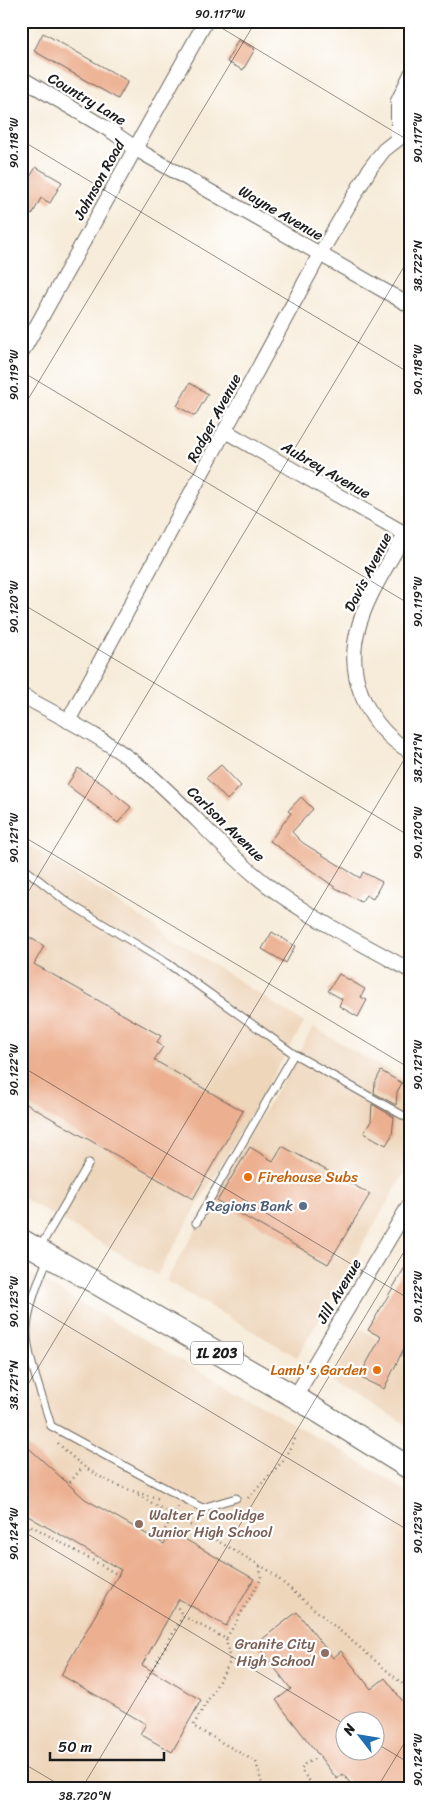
<svg xmlns="http://www.w3.org/2000/svg" width="432" height="1809" font-family="Sriracha,sans-serif">
  <rect width="100%" height="100%" fill="#fff"/>
  <filter id="ink" filterUnits="userSpaceOnUse"><feTurbulence type="fractalNoise" baseFrequency=".02" numOctaves="2"/><feDisplacementMap in="SourceGraphic" scale="10" xChannelSelector="R" yChannelSelector="G"/><feConvolveMatrix kernelMatrix="1 2 1 2 8 2 1 2 1" color-interpolation-filters="sRGB"/></filter>
  <filter id="wash" filterUnits="userSpaceOnUse"><feTurbulence type="fractalNoise" baseFrequency=".0096" numOctaves="4" result="noise"/><feDisplacementMap in="SourceGraphic" scale="20" xChannelSelector="R" yChannelSelector="G"/><feGaussianBlur stdDeviation="1.12" result="paint"/><feColorMatrix in="noise" values="0 0 0 0 0 0 0 0 0 0 0 0 0 0 0 0 0 1.4 0 .05"/><feComposite in="paint" operator="in"/></filter>
  <g filter="url(#wash)">
    <rect width="100%" height="100%" fill="#f7ecda"/>
    <!-- built -->
    <g fill="#eed6bb" fill-rule="evenodd">
      <path d="M21 840 304 1023 157 1275 21 1197Z"/>
      <path d="M313 1027 411 1084V1162L297 1357 166 1281Z"/>
      <path d="M21 1269 304 1430 374 1470 411 1495V1788H21ZM344 1722H374V1752H344Z"/>
      <path d="M360 1328 411 1358V1427L331 1381Z"/>
    </g>
    <g id="blocks">
      <!-- building -->
      <g fill="#ecb091" fill-rule="evenodd">
        <path d="M43 33 128 81 118 99 34 51Z"/>
        <path d="M238 40 255 49 243 70 227 62Z"/>
        <path d="M36 167 62 182 50 203 41 198 32 215 21 209V179L27 182Z"/>
        <path d="M190 383 208 394 195 416 177 406Z"/>
        <path d="M221 765 241 786 227 800 206 778Z"/>
        <path d="M78 768 104 785 131 807 118 823 67 785Z"/>
        <path d="M301 797 313 809 292 832 303 843 360 878 363 872 382 882 373 899 366 895 361 902 336 888 270 841 291 813 288 811Z"/>
        <path d="M21 932 44 946 34 964 161 1036 157 1042 163 1047 154 1060 243 1111 193 1199 21 1101Z"/>
        <path d="M272 932 295 946 286 963 262 949Z"/>
        <path d="M339 974 365 989 361 997 367 1000 358 1017 339 1006 342 999 328 991Z"/>
        <path d="M381 1071 402 1083 397 1092 396 1105 374 1093 375 1083Z"/>
        <path d="M372 1104 394 1117 392 1135 386 1145 364 1133 371 1121Z"/>
        <path d="M282 1146 370 1194 328 1264 217 1201 250 1147 273 1161Z"/>
        <path d="M411 1257V1355L403 1350 384 1389 359 1377 381 1337 368 1330Z"/>
        <path d="M21 1441 85 1499 164 1544 171 1531 254 1579 226 1626 179 1599 142 1665 201 1700 172 1752 140 1734 146 1724 61 1675 121 1570 28 1516 21 1524Z"/>
        <path d="M297 1612 333 1658 341 1651 371 1689 385 1678 411 1712V1788H354L343 1774 337 1779 276 1700 291 1689 256 1644ZM344 1722H374V1752H344Z"/>
      </g>
    </g>
  </g>
  <g filter="url(#ink)">
    <use href="#blocks" fill-opacity="0" stroke="#69655e" stroke-width="1"/>
    <g fill="none" stroke-linecap="round" stroke-linejoin="round">
      <defs>
        <g id="service">
          <path d="M21 866 67 902 167 963 294 1054 196 1223"/>
          <path d="M294 1054 411 1120"/>
          <path d="M40 1247 89 1163"/>
          <path d="M48 1258C39 1280 29 1304 27 1328 25 1354 44 1400 51 1426L202 1508 236 1498"/>
        </g>
        <g id="minor">
          <path d="M21 78 111 131 141 152 411 306"/>
          <path d="M398 137V101L411 74"/>
          <path d="M21 354 206 21"/>
          <path d="M225 431 411 537"/>
          <path d="M405 534C388 565 365 598 357 633 346 680 370 729 411 752"/>
          <path d="M21 695C63 718 107 739 144 770 184 803 216 843 256 876 302 915 359 941 411 971"/>
          <path d="M68 721 320 254 371 167 384 150 411 129"/>
          <path d="M295 1397 411 1202"/>
        </g>
        <path id="primary" d="M21 1240 295 1397 411 1469"/>
      </defs>
      <!-- service casing -->
      <use href="#service" stroke="#69655e" stroke-width="9"/>
      <!-- minor casing -->
      <use href="#minor" stroke="#69655e" stroke-width="16"/>
      <!-- primary casing -->
      <use href="#primary" stroke="#69655e" stroke-width="24"/>
      <!-- path -->
      <g stroke="#69655e" stroke-width="2.5" stroke-dasharray="1 4" stroke-linecap="butt">
        <path d="M58 1443C89 1476 117 1488 161 1499"/>
        <path d="M70 1482 83 1467"/>
        <path d="M138 1495 268 1570 411 1691"/>
        <path d="M248 1498 283 1461 296 1437"/>
        <path d="M21 1535 30 1525 122 1577"/>
        <path d="M160 1538 178 1507"/>
        <path d="M183 1616 226 1639 261 1579 260 1566"/>
        <path d="M226 1639 230 1662 193 1726 256 1762 263 1788"/>
        <path d="M145 1682 183 1616 176 1605"/>
        <path d="M314 1759 305 1764 301 1770 315 1788"/>
        <path d="M21 1780 34 1788"/>
      </g>
      <!-- service -->
      <use href="#service" stroke="#fff" stroke-width="7"/>
      <!-- minor -->
      <use href="#minor" stroke="#fff" stroke-width="14"/>
      <!-- primary -->
      <use href="#primary" stroke="#fff" stroke-width="22"/>
    </g>
  </g>
  <!-- ticks -->
  <path fill="none" stroke="#1c1c1c" stroke-width="1" stroke-opacity="0.45" d="M210 21 411 142M21 140 411 374M21 371 411 605M21 411 256 21M21 603 411 837M21 835 411 1069M21 904 411 255M21 1066 411 1300M21 1298 411 1532M21 1396 411 748M21 1530 344 1724M374 1742 411 1764M21 1762 65 1788M82 1788 411 1240M377 1788 411 1732"/>
  <!-- markers -->
  <g fill="#e8710a" stroke="#fff" stroke-width="2">
    <circle cx="248" cy="1177" r="5"/>
    <circle cx="377" cy="1370" r="5"/>
  </g>
  <circle fill="#5c6f8a" stroke="#fff" stroke-width="2" cx="303" cy="1206" r="5"/>
  <g fill="#8d6e63" stroke="#fff" stroke-width="2">
    <circle cx="139" cy="1524" r="5"/>
    <circle cx="325" cy="1653" r="5"/>
  </g>
  <g text-anchor="middle" dominant-baseline="central" stroke-width="4.5" stroke-linejoin="round" paint-order="stroke">
    <!-- shield labels -->
    <rect fill="#fff" stroke="#606060" stroke-width="1" x="191" y="1341.5" width="52" height="23" rx="4"/>
    <g font-size="14" font-weight="bold" fill="#1c1c1c">
      <text x="217" y="1353">IL 203</text>
    </g>
    <!-- street labels -->
    <g font-size="15" fill="#1c1c1c" stroke="#fff">
      <text transform="translate(87 99) rotate(31)">Country Lane</text>
      <text transform="translate(99 180) rotate(-61)">Johnson Road</text>
      <text transform="translate(281 213) rotate(30)">Wayne Avenue</text>
      <text transform="translate(214 418) rotate(-62)">Rodger Avenue</text>
      <text transform="translate(326 470) rotate(30)">Aubrey Avenue</text>
      <text transform="translate(368 572) rotate(-63)">Davis Avenue</text>
      <text transform="translate(226 824) rotate(44)">Carlson Avenue</text>
      <text transform="translate(339 1291) rotate(-59)">Jill Avenue</text>
    </g>
    <!-- food labels -->
    <g font-size="15" fill="#c56008" stroke="#fff" text-anchor="start">
      <text x="258" y="1177">Firehouse Subs</text>
      <text x="367" y="1370" text-anchor="end">Lamb's Garden</text>
    </g>
    <!-- service labels -->
    <g font-size="15" fill="#4e5e75" stroke="#fff" text-anchor="end">
      <text x="293" y="1206">Regions Bank</text>
    </g>
    <!-- education labels -->
    <g font-size="15" fill="#785e54" stroke="#fff" text-anchor="start">
      <text x="149" y="1515">Walter F Coolidge<tspan x="149" dy="17">Junior High School</tspan></text>
      <text x="315" y="1644" text-anchor="end">Granite City<tspan x="315" dy="17">High School</tspan></text>
    </g>
  </g>
  <!-- margin -->
  <rect width="432" height="1809" fill="none" stroke="#fff" stroke-width="55"/>
  <!-- north arrow -->
  <g transform="translate(360 1736) rotate(301)"><circle r="24" fill="#ffffff" stroke="#a4a4a4"/>
  <path d="M0-4L9 19L0 12L-9 19Z" fill="#1f6fb2"/>
  <text y="-8" font-size="14" font-weight="bold" text-anchor="middle" fill="#1c1c1c">N</text>
  </g>
  <!-- scale -->
  <path d="M50 1752v8h114v-8" fill="none" stroke="#1c1c1c" stroke-width="2.5"/>
  <text x="58" y="1752" font-size="15" fill="#1c1c1c" stroke="#ffffff" stroke-width="4" paint-order="stroke">50 m</text>
  <rect x="28" y="28" width="376" height="1754" fill="none" stroke="#1c1c1c" stroke-width="2"/>
  <g font-size="12" text-anchor="middle" fill="#1c1c1c">
    <text x="220" y="18">90.117°W</text>
    <text transform="translate(418 138) rotate(-90)" y="4">90.117°W</text>
    <text transform="translate(14 143) rotate(-90)" y="4">90.118°W</text>
    <text transform="translate(418 266) rotate(-90)" y="4">38.722°N</text>
    <text transform="translate(418 370) rotate(-90)" y="4">90.118°W</text>
    <text transform="translate(14 375) rotate(-90)" y="4">90.119°W</text>
    <text transform="translate(418 602) rotate(-90)" y="4">90.119°W</text>
    <text transform="translate(14 607) rotate(-90)" y="4">90.120°W</text>
    <text transform="translate(418 758) rotate(-90)" y="4">38.721°N</text>
    <text transform="translate(418 833) rotate(-90)" y="4">90.120°W</text>
    <text transform="translate(14 838) rotate(-90)" y="4">90.121°W</text>
    <text transform="translate(418 1065) rotate(-90)" y="4">90.121°W</text>
    <text transform="translate(14 1070) rotate(-90)" y="4">90.122°W</text>
    <text transform="translate(418 1297) rotate(-90)" y="4">90.122°W</text>
    <text transform="translate(14 1302) rotate(-90)" y="4">90.123°W</text>
    <text transform="translate(14 1385) rotate(-90)" y="4">38.721°N</text>
    <text transform="translate(418 1528) rotate(-90)" y="4">90.123°W</text>
    <text transform="translate(14 1534) rotate(-90)" y="4">90.124°W</text>
    <text transform="translate(418 1760) rotate(-90)" y="4">90.124°W</text>
    <text x="85" y="1800">38.720°N</text>
  </g>
</svg>
